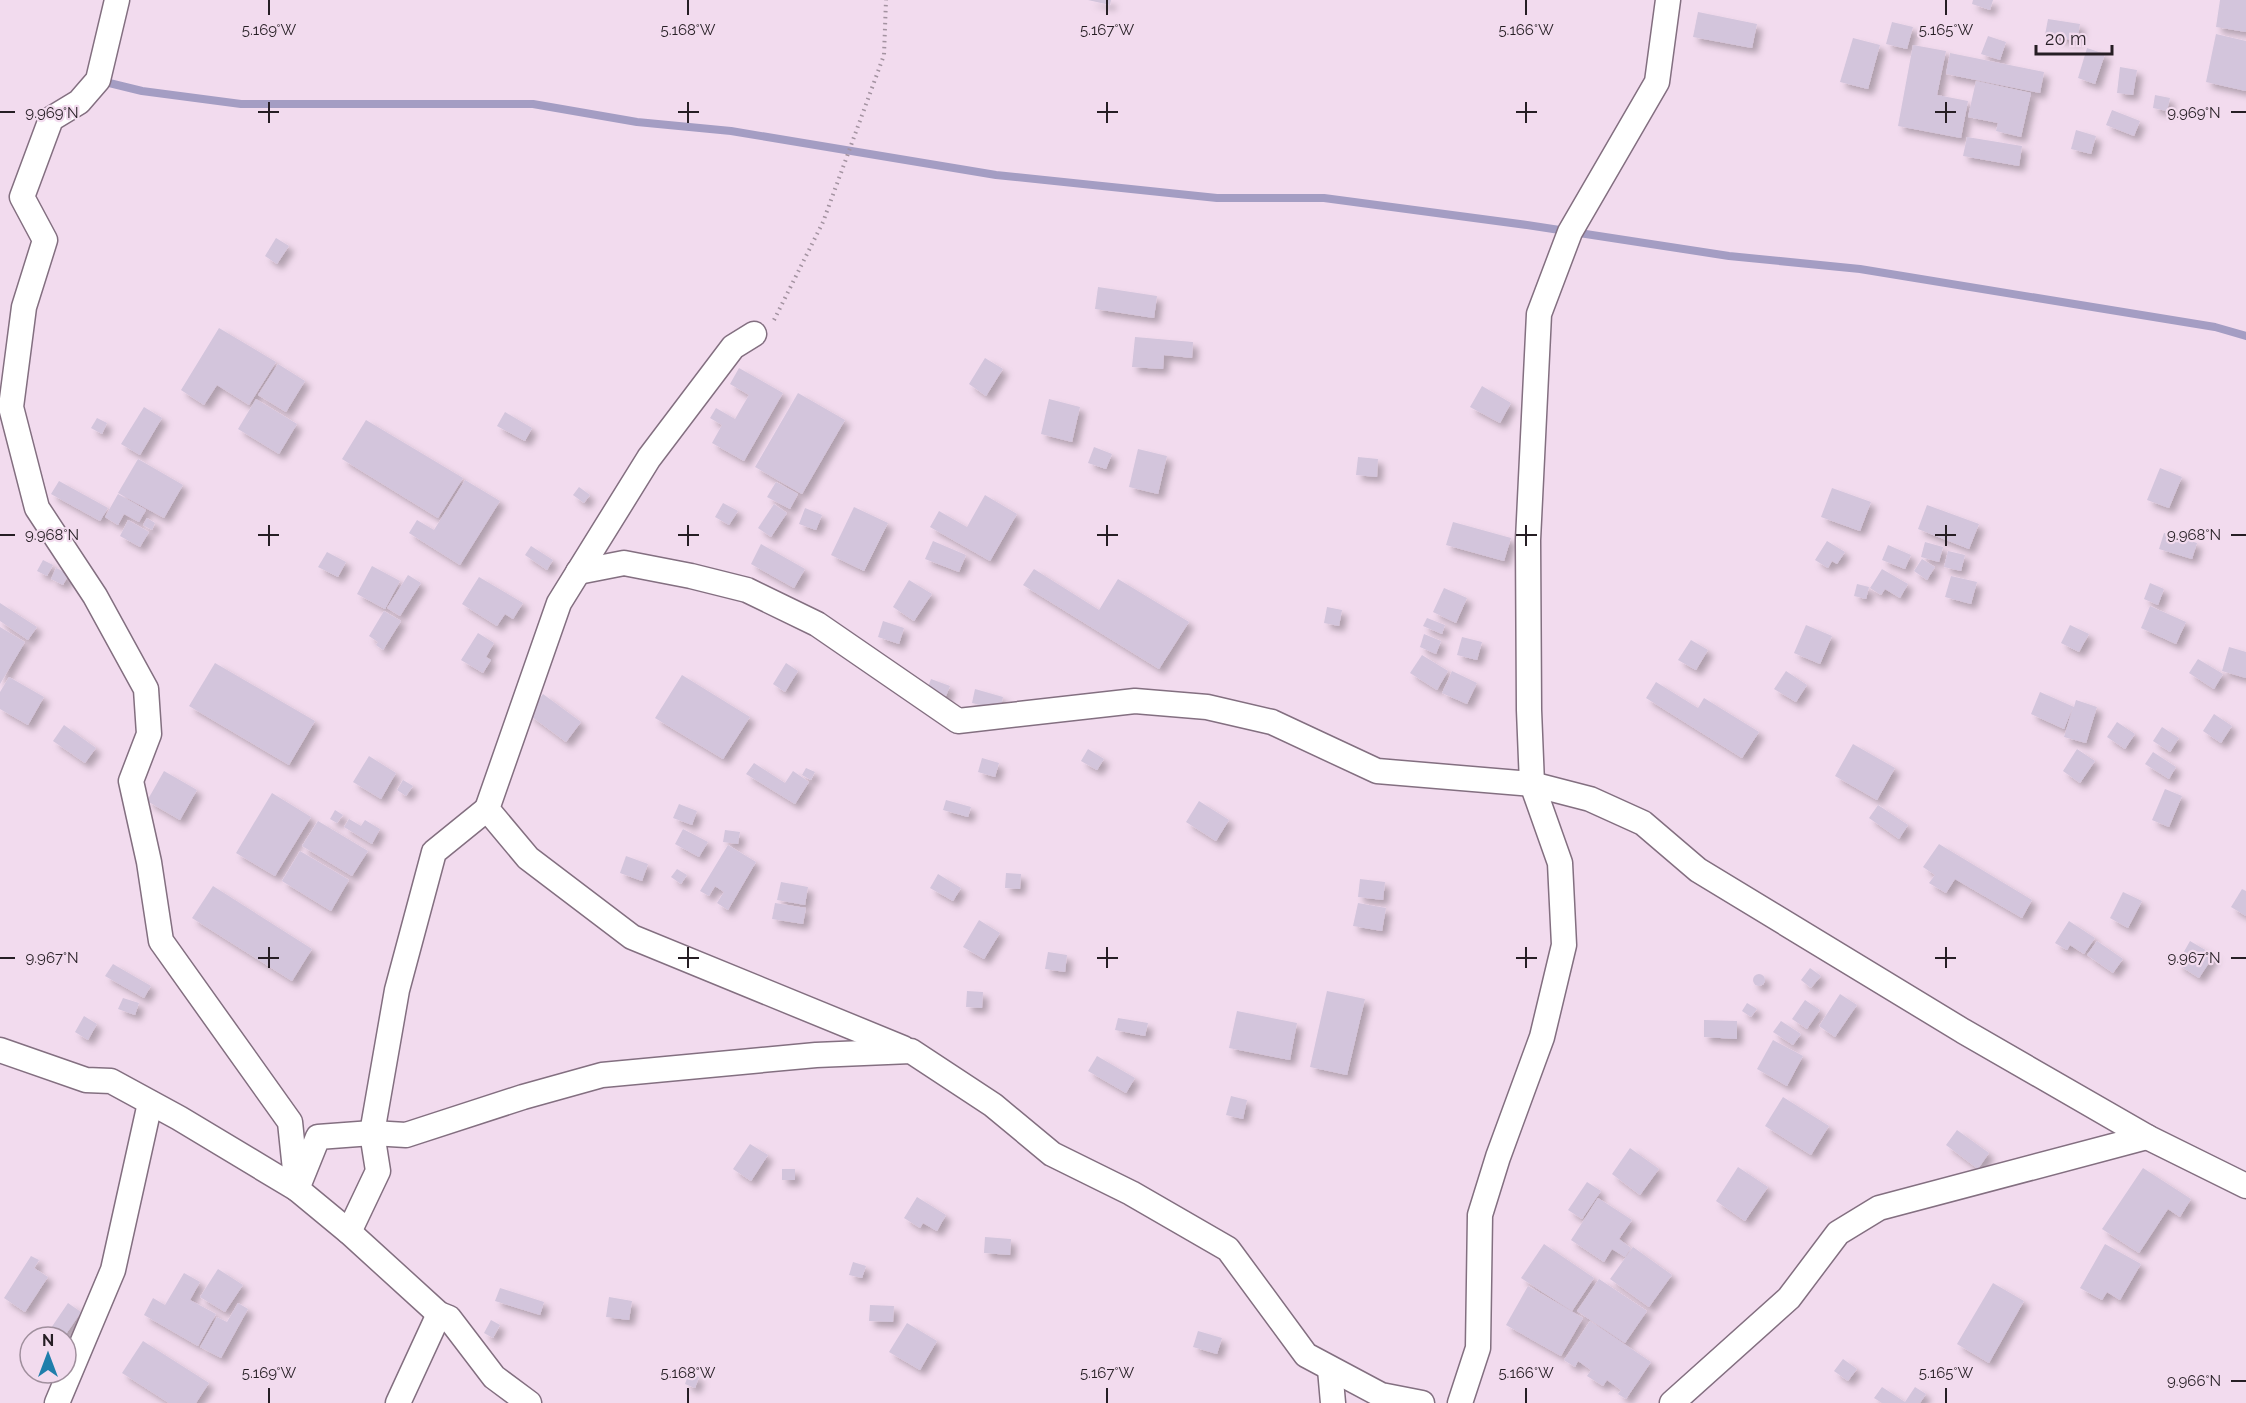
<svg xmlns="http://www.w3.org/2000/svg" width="2246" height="1403" font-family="Raleway,sans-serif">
  <defs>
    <filter id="shadow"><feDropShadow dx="5.5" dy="5.5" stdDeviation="3" flood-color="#0004"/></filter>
  </defs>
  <rect width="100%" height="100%" fill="#f2dbee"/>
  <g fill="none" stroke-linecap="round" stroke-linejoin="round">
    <!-- stream -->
    <path stroke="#a49dc3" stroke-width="8" d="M101 81 142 91 241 104H533L637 122 731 131 996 175 1217 198H1324L1527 225 1729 256 1860 269 2215 327 2246 336"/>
  </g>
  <!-- building -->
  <g fill="#d3c5dc" filter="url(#shadow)">
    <path d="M1088 0H1111L1110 5Z"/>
    <path d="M1973 0H1993L1990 10 1972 4Z"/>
    <path d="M2220 0H2246V32L2216 27Z"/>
    <path d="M1698 12 1757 24 1752 48 1693 37Z"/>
    <path d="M2048 19 2080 24 2077 41 2045 35Z"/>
    <path d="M1892 22 1913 27 1907 49 1886 44Z"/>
    <path d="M2216 34 2246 41V91L2206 82Z"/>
    <path d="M1988 36 2006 42 2000 60 1981 54Z"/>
    <path d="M1853 38 1880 45 1868 89 1840 82Z"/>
    <path d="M1913 45 1946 51 1937 95 1968 101 1961 138 1898 126Z"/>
    <path d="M2087 48 2105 54 2095 84 2078 78Z"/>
    <path d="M1950 53 2044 72 2040 93 1946 74Z"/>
    <path d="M2120 67 2137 70 2133 95 2117 93Z"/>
    <path d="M1976 81 2031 93 2021 137 1996 131 1998 123 1968 117Z"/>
    <path d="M2155 95 2170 98 2167 111 2153 108Z"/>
    <path d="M2112 110 2140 121 2134 136 2106 125Z"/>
    <path d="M2076 130 2096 136 2091 154 2071 149Z"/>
    <path d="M1967 137 2022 146 2019 166 1963 156Z"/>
    <path d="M276 238 289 246 277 264 265 256Z"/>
    <path d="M1098 287 1157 296 1154 318 1095 309Z"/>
    <path d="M219 328 276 362 249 405 217 385 204 405 181 390Z"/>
    <path d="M1135 337 1193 342 1192 358 1164 355 1163 369 1132 367Z"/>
    <path d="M985 358 1003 369 986 396 969 384Z"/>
    <path d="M278 364 305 381 286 412 258 395Z"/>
    <path d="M739 368 783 393 744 461 712 443 722 425 710 418 716 408 735 419 749 395 730 384Z"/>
    <path d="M1482 386 1511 403 1500 423 1470 407Z"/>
    <path d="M798 393 845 420 802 494 755 467Z"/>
    <path d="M256 399 297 424 279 454 238 429Z"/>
    <path d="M1049 399 1080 407 1072 442 1041 434Z"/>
    <path d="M144 407 162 418 140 455 121 444Z"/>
    <path d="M505 412 532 428 525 441 497 426Z"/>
    <path d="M97 418 107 423 102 434 91 428Z"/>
    <path d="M366 420 463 478 438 518 342 459Z"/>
    <path d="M1094 447 1112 454 1106 469 1088 463Z"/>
    <path d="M1138 449 1167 456 1158 494 1129 487Z"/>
    <path d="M1358 457 1378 459 1377 477 1356 475Z"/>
    <path d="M138 459 183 485 164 518 118 493Z"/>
    <path d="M2160 468 2182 477 2169 508 2147 500Z"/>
    <path d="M465 480 500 501 460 565 409 533 417 520 434 530Z"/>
    <path d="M59 481 108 508 100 521 51 494Z"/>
    <path d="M776 482 798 494 790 509 767 497Z"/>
    <path d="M579 487 590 495 584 503 573 495Z"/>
    <path d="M1832 488 1871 502 1860 531 1821 517Z"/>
    <path d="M118 494 146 510 139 522 124 514 118 525 105 517Z"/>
    <path d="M985 495 1017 514 990 561 930 527 939 511 967 527Z"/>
    <path d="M723 503 738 511 729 525 715 517Z"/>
    <path d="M774 504 787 513 771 537 758 528Z"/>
    <path d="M1927 505 1979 524 1969 549 1918 529Z"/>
    <path d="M854 507 888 523 864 571 831 555Z"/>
    <path d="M805 508 822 515 816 530 799 524Z"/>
    <path d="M147 518 155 523 152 530 143 525Z"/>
    <path d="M128 520 149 532 140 547 120 536Z"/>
    <path d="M1453 522 1511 538 1504 561 1446 545Z"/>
    <path d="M2164 533 2197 543 2192 559 2159 549Z"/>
    <path d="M933 541 966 555 959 572 925 559Z"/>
    <path d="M1827 541 1845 552 1837 564 1832 561 1828 568 1815 560Z"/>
    <path d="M1925 542 1943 547 1939 562 1921 557Z"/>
    <path d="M761 544 805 569 794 588 751 564Z"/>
    <path d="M1888 545 1911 555 1905 569 1882 560Z"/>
    <path d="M531 546 553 560 547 570 525 555Z"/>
    <path d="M1948 551 1965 555 1961 571 1944 567Z"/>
    <path d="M327 552 346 562 338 577 318 567Z"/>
    <path d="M1922 559 1935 567 1927 580 1914 571Z"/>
    <path d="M43 560 53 565 47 576 37 571Z"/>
    <path d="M372 566 400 581 385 609 357 594Z"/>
    <path d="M56 568 69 574 63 585 51 579Z"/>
    <path d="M1034 569 1099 610 1118 579 1189 622 1159 669 1023 585Z"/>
    <path d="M1882 569 1908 584 1900 598 1885 589 1881 595 1870 588Z"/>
    <path d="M408 575 421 583 400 616 387 608Z"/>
    <path d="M1951 576 1977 582 1971 604 1945 597Z"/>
    <path d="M479 577 523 603 513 619 505 614 497 626 462 604Z"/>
    <path d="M909 580 932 594 914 621 893 607Z"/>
    <path d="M2150 583 2164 589 2158 605 2144 599Z"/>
    <path d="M1857 584 1869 587 1866 599 1854 596Z"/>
    <path d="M1444 588 1467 598 1456 623 1433 612Z"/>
    <path d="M0 603 37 627 28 640 0 621Z"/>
    <path d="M2150 606 2186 622 2176 644 2141 628Z"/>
    <path d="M1327 607 1342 610 1339 626 1324 623Z"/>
    <path d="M384 611 401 621 383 650 376 645 378 642 369 636Z"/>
    <path d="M1427 618 1445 625 1442 634 1423 626Z"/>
    <path d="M883 621 904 628 899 644 878 637Z"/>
    <path d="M1806 625 1832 636 1820 664 1794 653Z"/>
    <path d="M2070 625 2089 634 2079 652 2061 643Z"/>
    <path d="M0 627 25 642 0 684Z"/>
    <path d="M478 633 494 643 486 657 491 660 483 673 461 660Z"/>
    <path d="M1424 634 1441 641 1436 654 1420 647Z"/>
    <path d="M1462 637 1482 642 1477 660 1457 655Z"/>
    <path d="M1691 640 1708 650 1696 670 1678 660Z"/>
    <path d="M2229 647 2246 652V678L2222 671Z"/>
    <path d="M1422 655 1448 671 1437 690 1410 673Z"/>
    <path d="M2198 659 2223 674 2214 689 2189 673Z"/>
    <path d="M215 663 315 721 289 765 189 706Z"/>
    <path d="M786 663 798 671 785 692 773 684Z"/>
    <path d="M1452 671 1477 683 1467 704 1442 693Z"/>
    <path d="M1786 671 1807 685 1796 702 1774 689Z"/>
    <path d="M682 675 750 717 723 759 655 718Z"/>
    <path d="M9 677 44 697 28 725 0 709V692Z"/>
    <path d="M931 679 950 686 944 701 925 695Z"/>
    <path d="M1656 682 1698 708 1704 698 1759 732 1742 758 1646 698Z"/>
    <path d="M975 689 1003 697 1000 710 972 703Z"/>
    <path d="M2040 692 2074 707 2076 700 2097 707 2086 743 2064 737 2073 707 2064 729 2031 714Z"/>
    <path d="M543 694 581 722 566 742 528 714Z"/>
    <path d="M2214 714 2232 726 2221 743 2203 731Z"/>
    <path d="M2117 722 2135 734 2125 749 2107 737Z"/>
    <path d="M64 725 96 748 85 763 53 741Z"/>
    <path d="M2162 727 2179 738 2170 752 2153 741Z"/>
    <path d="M1853 744 1895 768 1877 800 1835 776Z"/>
    <path d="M1088 749 1104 759 1097 770 1081 761Z"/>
    <path d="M2077 749 2095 761 2080 783 2063 771Z"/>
    <path d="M2153 752 2176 767 2169 779 2145 764Z"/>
    <path d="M369 756 396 773 381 799 353 782Z"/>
    <path d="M982 758 999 763 995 777 978 772Z"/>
    <path d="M754 763 785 783 793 771 809 782 795 804 746 774Z"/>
    <path d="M806 768 815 772 811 780 802 775Z"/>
    <path d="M164 771 197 790 180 820 147 801Z"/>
    <path d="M403 780 413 786 406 796 397 790Z"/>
    <path d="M2165 789 2182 796 2169 827 2152 820Z"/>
    <path d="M272 793 311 817 275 876 236 853Z"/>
    <path d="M946 800 971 807 968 817 943 810Z"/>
    <path d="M1199 801 1229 820 1216 841 1186 822Z"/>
    <path d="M679 804 697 811 692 825 673 818Z"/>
    <path d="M1878 805 1908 825 1899 839 1869 818Z"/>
    <path d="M335 810 343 815 337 823 330 819Z"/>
    <path d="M349 819 361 826 365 820 380 829 372 844 344 827Z"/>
    <path d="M318 821 368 851 352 876 302 846Z"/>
    <path d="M683 829 708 842 699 857 675 844Z"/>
    <path d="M725 830 740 832 738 844 723 842Z"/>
    <path d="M1939 844 2032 900 2022 918 1955 879 1946 893 1929 883 1935 875 1923 867Z"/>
    <path d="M728 845 756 862 728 910 717 903 724 892 715 886 709 896 700 891Z"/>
    <path d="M300 851 349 880 331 911 282 881Z"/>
    <path d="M626 856 648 864 642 881 620 873Z"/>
    <path d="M677 869 687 875 681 884 671 877Z"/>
    <path d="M1006 873 1021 874 1020 889 1005 888Z"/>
    <path d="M938 874 961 888 953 901 930 888Z"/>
    <path d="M1360 879 1385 882 1383 900 1358 897Z"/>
    <path d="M781 882 808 887 805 905 777 900Z"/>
    <path d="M213 886 312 949 292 981 192 918Z"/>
    <path d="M2242 889 2246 891V916L2231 907Z"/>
    <path d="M2123 892 2142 901 2128 928 2110 918Z"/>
    <path d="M775 903 806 908 803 924 772 919Z"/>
    <path d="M1358 903 1386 908 1382 931 1353 926Z"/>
    <path d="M979 920 1000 933 984 959 963 947Z"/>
    <path d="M2069 921 2095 938 2084 954 2070 945 2067 950 2055 943Z"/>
    <path d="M2097 941 2123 959 2113 973 2087 955Z"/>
    <path d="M2190 941 2214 955 2199 978 2177 964Z"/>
    <path d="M1048 952 1067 955 1065 972 1045 969Z"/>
    <path d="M113 964 151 986 144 998 105 976Z"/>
    <path d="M1810 968 1821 976 1811 988 1801 980Z"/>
    <circle cx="1759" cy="980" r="6"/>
    <path d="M967 991 983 992 982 1008 966 1007Z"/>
    <path d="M1327 991 1365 999 1347 1075 1310 1067Z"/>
    <path d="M1840 994 1857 1005 1835 1037 1819 1026Z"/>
    <path d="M123 998 139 1003 135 1015 118 1009Z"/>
    <path d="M1805 1000 1820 1010 1807 1029 1792 1019Z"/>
    <path d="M1747 1003 1757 1009 1751 1017 1742 1011Z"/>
    <path d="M1237 1011 1297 1023 1290 1060 1229 1048Z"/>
    <path d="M84 1016 97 1024 88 1040 75 1032Z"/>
    <path d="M1118 1018 1148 1023 1145 1036 1115 1030Z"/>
    <path d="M1704 1020 1737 1021V1039L1704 1037Z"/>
    <path d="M1781 1021 1801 1034 1793 1045 1773 1032Z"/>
    <path d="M1773 1040 1803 1056 1787 1086 1757 1069Z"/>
    <path d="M1097 1056 1135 1078 1126 1093 1088 1071Z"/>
    <path d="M1231 1096 1247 1100 1243 1119 1226 1115Z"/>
    <path d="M1783 1097 1829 1126 1811 1155 1765 1126Z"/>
    <path d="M1957 1130 1989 1153 1978 1169 1946 1145Z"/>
    <path d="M750 1144 768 1155 751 1181 733 1169Z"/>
    <path d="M1630 1148 1659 1169 1640 1195 1612 1174Z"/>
    <path d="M1738 1167 1768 1187 1745 1221 1716 1201Z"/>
    <path d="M2143 1168 2191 1199 2180 1217 2168 1209 2139 1253 2102 1229Z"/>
    <rect x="782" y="1169" width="13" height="11"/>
    <path d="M1587 1182 1601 1191 1582 1219 1568 1210Z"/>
    <path d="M917 1197 946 1215 937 1231 923 1223 920 1228 904 1218Z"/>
    <path d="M1598 1198 1632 1220 1619 1239 1631 1248 1625 1257 1612 1249 1604 1262 1571 1240Z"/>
    <path d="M985 1237 1011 1239 1010 1255 984 1253Z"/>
    <path d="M1544 1244 1594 1278 1572 1311 1521 1278Z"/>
    <path d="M2105 1244 2141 1264 2120 1300 2107 1292 2102 1300 2080 1288Z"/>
    <path d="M1633 1247 1672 1275 1649 1307 1610 1279Z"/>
    <path d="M31 1256 39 1260 34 1268 48 1277 25 1312 4 1298Z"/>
    <path d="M853 1262 866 1266 862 1278 849 1275Z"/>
    <path d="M218 1269 243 1285 225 1312 200 1297Z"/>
    <path d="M184 1273 200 1282 190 1300 216 1314 198 1346 144 1315 153 1298 165 1305Z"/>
    <path d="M1599 1279 1647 1311 1625 1343 1577 1311Z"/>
    <path d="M1993 1283 2024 1301 1989 1363 1957 1344Z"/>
    <path d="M1528 1286 1583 1318 1561 1356 1506 1325Z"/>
    <path d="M500 1288 544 1302 540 1315 495 1301Z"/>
    <path d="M609 1297 632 1301 629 1320 606 1317Z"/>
    <path d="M68 1303 81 1312 64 1337 51 1328Z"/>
    <path d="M238 1303 248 1309 221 1358 200 1347 217 1317 227 1322Z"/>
    <path d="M870 1305 894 1306 893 1322 869 1321Z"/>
    <path d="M491 1320 500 1325 493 1338 484 1333Z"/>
    <path d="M1590 1321 1651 1362 1626 1399 1618 1394 1621 1390 1607 1380 1603 1386 1587 1376 1591 1370 1578 1361 1575 1367 1564 1360Z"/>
    <path d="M907 1323 937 1341 920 1370 889 1352Z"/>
    <path d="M1198 1331 1222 1338 1217 1354 1193 1347Z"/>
    <path d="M143 1341 209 1383 196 1403H169L122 1373Z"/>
    <path d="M1843 1359 1857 1369 1848 1381 1834 1371Z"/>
    <path d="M689 1373 699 1377 695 1388 685 1384Z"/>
    <path d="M1882 1387 1905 1402 1915 1387 1926 1394 1920 1403H1882L1874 1398Z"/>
  </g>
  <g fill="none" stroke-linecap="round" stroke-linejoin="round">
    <defs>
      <g id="street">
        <path d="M117 0 98 80 79 102 51 119 22 197 45 240 24 307 11 407 37 508 95 596 146 689 149 734 131 781 149 862 161 941 290 1122 297 1189 349 1232 439 1314 449 1318 494 1377 529 1403"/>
        <path d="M754 334 733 347 649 458 559 603 487 809 528 858 632 937 903 1048"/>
        <path d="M578 572 624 563 691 576 747 590 817 624 958 721 1135 701 1207 707 1272 722 1377 771 1532 784 1590 799 1643 823 1698 870 1963 1031 2147 1137 2246 1186"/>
        <path d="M0 1050 86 1080 111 1081 179 1118 297 1189 318 1137 372 1133 406 1135 523 1097 602 1075 816 1055 911 1051 993 1105 1052 1154 1131 1193 1228 1249 1306 1355 1381 1395 1422 1403"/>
        <path d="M349 1232 378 1171 372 1133 397 990 434 852 487 809"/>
        <path d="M1330 1369 1333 1403"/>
        <path d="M57 1403 113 1270 150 1103"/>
        <path d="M398 1403 439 1314"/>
        <path d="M1460 1403 1478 1348 1480 1215 1498 1157 1542 1037 1564 945 1560 863 1532 784 1529 710 1528 540 1539 314 1570 232 1657 82 1668 0"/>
        <path d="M1672 1403 1789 1298 1838 1233 1879 1208 2147 1137"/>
      </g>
    </defs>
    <!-- street casing -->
    <use href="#street" stroke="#836f80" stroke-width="27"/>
    <!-- path -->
    <path stroke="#a392a0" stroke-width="4" stroke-dasharray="1.5 4.5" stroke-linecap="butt" d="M774 320 823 222 884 55 886 0"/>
    <!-- street -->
    <use href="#street" stroke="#fff" stroke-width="24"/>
  </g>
  <!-- ticks -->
  <path fill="none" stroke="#261e24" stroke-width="2" d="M269 0V15M688 0V15M1107 0V15M1526 0V15M1946 0V15M269 102V123M688 102V123M1107 102V123M1526 102V123M1946 102V123M0 112H15M258 112H279M678 112H699M1097 112H1118M1516 112H1537M1935 112H1956M2231 112H2246M269 525V546M688 525V546M1107 525V546M1526 525V546M1946 525V546M0 535H15M258 535H279M678 535H699M1097 535H1118M1516 535H1537M1935 535H1956M2231 535H2246M269 947V968M688 947V968M1107 947V968M1526 947V968M1946 947V968M0 958H15M258 958H279M678 958H699M1097 958H1118M1516 958H1537M1935 958H1956M2231 958H2246M2231 1381H2246M269 1388V1403M688 1388V1403M1107 1388V1403M1526 1388V1403M1946 1388V1403"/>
  <g font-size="15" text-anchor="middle" fill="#261e24" stroke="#f2dbee" stroke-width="4.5" stroke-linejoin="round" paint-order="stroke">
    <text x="269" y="35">5.169°W</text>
    <text x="688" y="35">5.168°W</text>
    <text x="1107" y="35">5.167°W</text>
    <text x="1526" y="35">5.166°W</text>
    <text x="1946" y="35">5.165°W</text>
    <text x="52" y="118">9.969°N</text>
    <text x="2194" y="118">9.969°N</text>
    <text x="52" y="540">9.968°N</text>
    <text x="2194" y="540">9.968°N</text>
    <text x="52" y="963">9.967°N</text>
    <text x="2194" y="963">9.967°N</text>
    <text x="269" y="1378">5.169°W</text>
    <text x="688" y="1378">5.168°W</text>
    <text x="1107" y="1378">5.167°W</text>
    <text x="1526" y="1378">5.166°W</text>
    <text x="1946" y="1378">5.165°W</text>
    <text x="2194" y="1386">9.966°N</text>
  </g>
  <!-- north arrow -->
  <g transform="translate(48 1355)"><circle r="28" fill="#f2dbee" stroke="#a08f9d" stroke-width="1.5"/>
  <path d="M0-4.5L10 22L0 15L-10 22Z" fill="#1f7eab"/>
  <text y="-9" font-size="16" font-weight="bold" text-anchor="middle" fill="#261e24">N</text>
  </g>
  <!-- scale -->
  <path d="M2036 45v9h76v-9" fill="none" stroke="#261e24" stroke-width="3"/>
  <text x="2045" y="45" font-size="18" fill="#261e24" stroke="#f2dbee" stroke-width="4.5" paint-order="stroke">20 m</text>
</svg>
